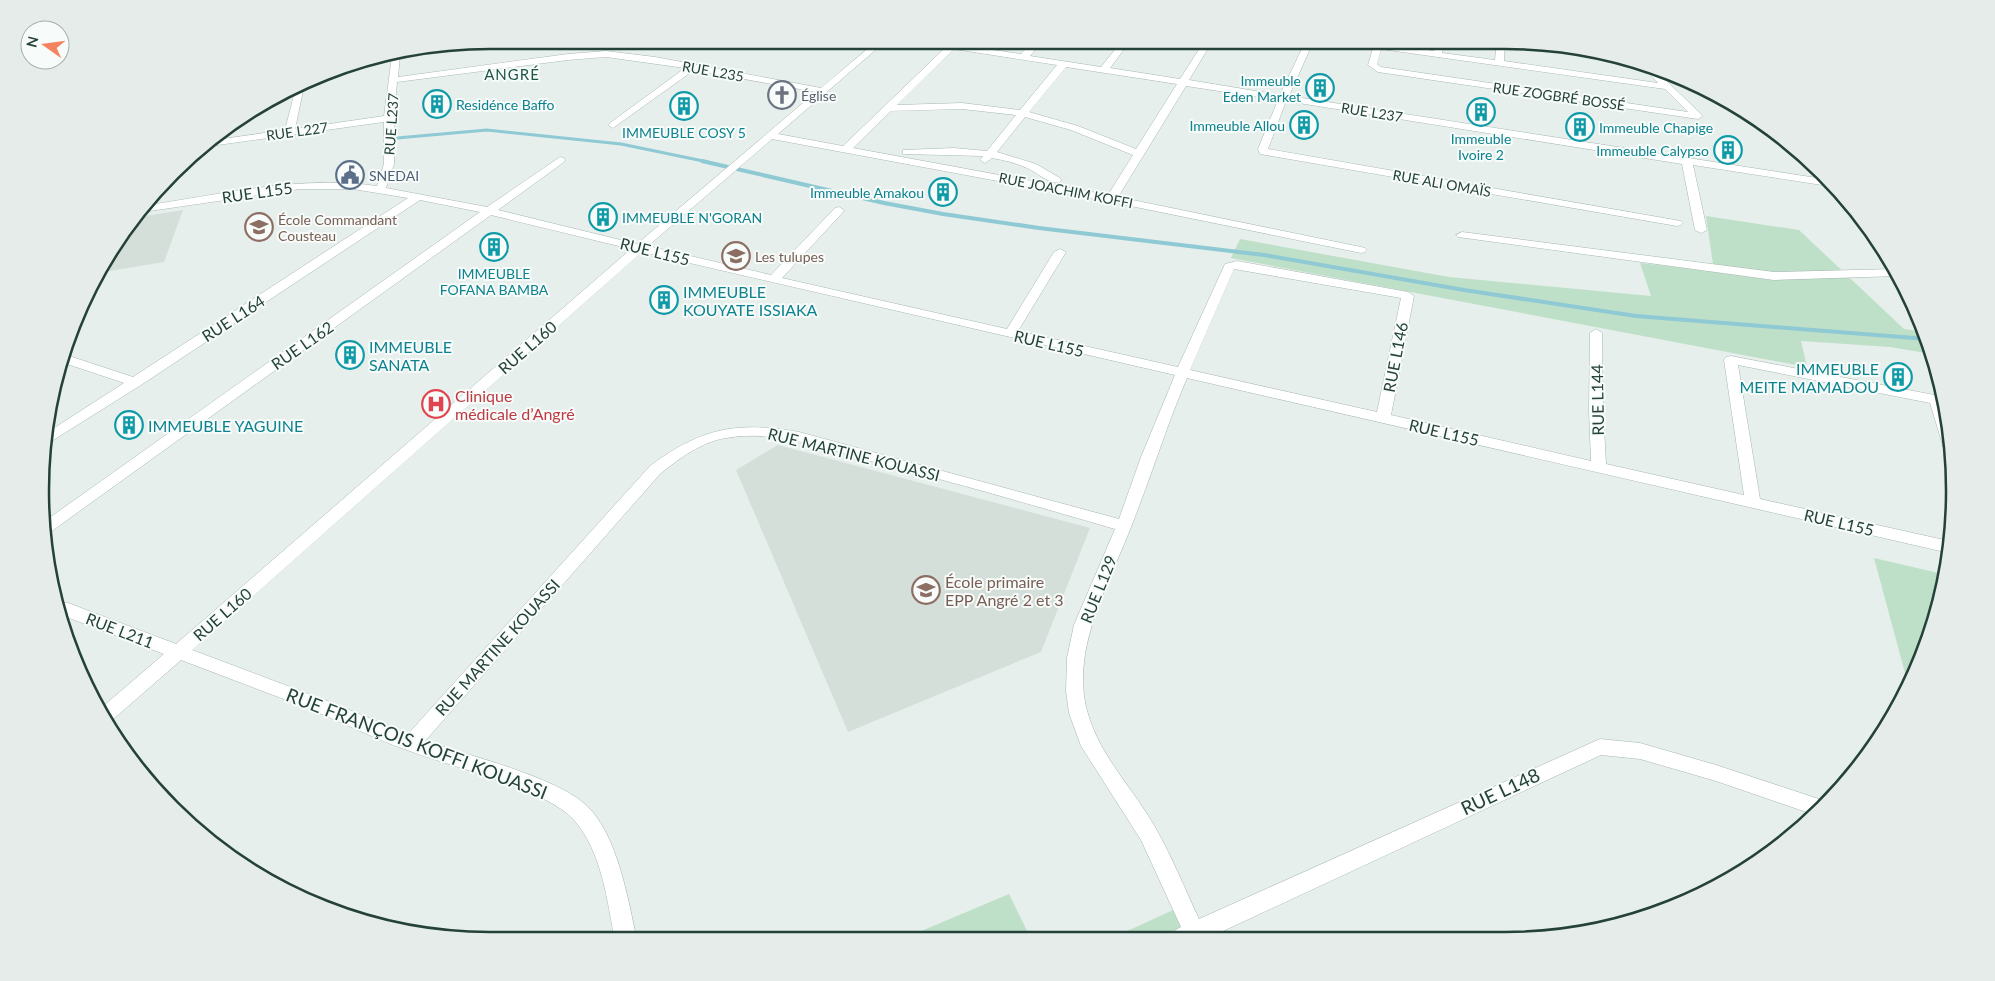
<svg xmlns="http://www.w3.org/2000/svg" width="1995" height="981" font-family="Lato,sans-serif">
  <rect width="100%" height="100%" fill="#e6efeb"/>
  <!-- built -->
  <g fill="#d4dfda">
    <path d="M183 210 164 262 98 273 116 240 138 217Z"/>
    <path d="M778 445 1090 528 1041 652 848 732 736 470Z"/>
  </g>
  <!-- green -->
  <g fill="#bfe0c8">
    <path d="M1706 216 1799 230 1904 329 1925 332 1932 354 1890 347 1801 341 1807 367 1231 258 1240 239 1449 277 1651 296 1640 263 1714 271Z"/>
    <path d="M1874 558 1947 575 1921 663 1908 684Z"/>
    <path d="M1009 894 1031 939 900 940Z"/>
    <path d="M1184 905 1204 938 1110 939Z"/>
  </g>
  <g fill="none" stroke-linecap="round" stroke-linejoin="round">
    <!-- stream-far1 -->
    <path stroke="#8ec9d4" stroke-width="3" d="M397 138 487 130 621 144 708 162"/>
    <!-- stream -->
    <path stroke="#8ec9d4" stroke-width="4" d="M702 161 884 203 943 214 1039 228 1264 255 1464 290 1636 316 1927 339"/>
    <defs>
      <g id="minor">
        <path d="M878 40H887L778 134 843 146 945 48 912 43 908 40H929L950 43 953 40H958L960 42 958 45 1021 54 1034 40H1043L1030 56 1101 67 1123 40H1131L1110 68 1180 79 1205 40H1213L1189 80 1280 95 1306 40H1314L1289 96 1830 180 1835 187 1693 165 1707 230 1701 233 1695 230 1682 164 1286 101 1268 149 1681 221 1683 223 1681 225 1677 226 1260 154 1258 149 1278 100 1186 86 1118 197 1361 247 1365 248 1367 250 1365 252 1361 253 1111 202 772 139 648 246 771 275 835 208 839 207 844 210 843 212 782 278 1007 329 1054 252 1060 249 1066 252 1018 331 1178 367 1225 264 1237 261 1408 292 1414 296 1391 415 1591 461 1589 410 1590 333 1596 329 1602 333 1603 410 1606 464 1744 495 1724 360 1726 357 1731 356 1945 397 1951 454 1946 452 1944 449 1930 403 1738 365 1760 499 1949 541V553L1187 378C1166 427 1151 477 1131 527 1109 584 1069 651 1088 714 1100 756 1134 790 1155 827 1172 857 1185 889 1199 919L1600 739 1640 743 1716 765 1825 801 1812 814 1716 781 1640 759 1601 755 1208 938 1172 939 1174 931 1181 927 1141 840 1081 746 1069 713 1066 691 1067 658 1074 625 1115 529C1036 506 957 483 878 463 829 450 777 429 726 438 701 442 680 458 660 474L425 741C467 755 557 777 587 806 618 836 628 900 637 940L615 941C607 900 602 852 574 820 547 789 448 766 407 750 375 739 344 723 312 710 269 693 225 677 181 660L110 722 100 709 164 654 64 616 60 602 68 603 176 644 631 249 491 215 49 533 44 535 45 521 480 212 420 200 141 385 47 444 48 432 124 383 61 362 63 354 133 377 408 198 353 189H300L143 212 149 205C224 194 301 175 377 186L384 164V122L203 147 208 141 285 130 295 91 304 86 295 129 384 116 392 56 400 55 398 77 568 54 606 51 655 57 821 88ZM954 49 1057 65 1020 110 962 103 897 105ZM606 57 685 68 610 123 608 125 613 128 694 70 816 92 637 244 498 210 564 162 565 160 564 158 560 157 487 207 386 188 394 164V118L397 82 568 60ZM1066 67 1177 84 1136 149 1078 126 1029 112ZM962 109 1016 115 987 151 954 148 903 150V154L983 156 980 160 985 163 992 158C1004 160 1016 163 1027 168 1037 172 1049 185 1060 182L1061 180 1060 178 1036 164 997 152 1025 117 1071 130 1133 155 1108 195 853 148 891 111ZM642 252 1175 375 1141 457 1119 519 799 432C736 421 701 428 650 466L408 734 325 700 192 650ZM1234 269 1401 298 1377 412 1190 370Z"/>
        <path d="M1329 40H1351L1375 43 1376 40H1384L1383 44 1434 51 1437 40H1445L1442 53 1495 60 1497 40H1505L1504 61 1658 83 1640 63 1652 67 1703 116 1698 119 1378 72 1368 65 1373 48 1333 43ZM1381 49 1665 89 1688 112 1381 67 1377 64Z"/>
        <path d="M1462 232 1774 272 1895 269 1898 276 1774 280 1458 237 1456 235Z"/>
      </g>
    </defs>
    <!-- minor casing -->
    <use href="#minor" stroke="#a8b8b2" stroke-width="1"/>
    <!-- minor -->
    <use href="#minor" fill="#fff" fill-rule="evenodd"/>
  </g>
  <!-- icons -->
  <defs>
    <symbol id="building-ring" viewBox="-11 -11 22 22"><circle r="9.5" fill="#f7fbf9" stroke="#0f9aa8" stroke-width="1.5"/><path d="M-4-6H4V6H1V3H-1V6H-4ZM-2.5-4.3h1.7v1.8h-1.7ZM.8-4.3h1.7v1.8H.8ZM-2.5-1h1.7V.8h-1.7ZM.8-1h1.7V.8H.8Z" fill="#0f9aa8"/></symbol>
    <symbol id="church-ring" viewBox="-11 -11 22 22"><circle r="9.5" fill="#f7fbf9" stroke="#6b7280" stroke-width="1.5"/><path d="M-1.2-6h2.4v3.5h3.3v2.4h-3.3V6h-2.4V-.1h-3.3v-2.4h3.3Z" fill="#6b7280"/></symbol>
    <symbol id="civic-ring" viewBox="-11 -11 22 22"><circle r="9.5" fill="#f7fbf9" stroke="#5c6f8a" stroke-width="1.5"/><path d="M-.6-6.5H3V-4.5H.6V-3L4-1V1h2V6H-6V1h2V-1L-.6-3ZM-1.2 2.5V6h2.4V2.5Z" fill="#5c6f8a"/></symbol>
    <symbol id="school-ring" viewBox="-11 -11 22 22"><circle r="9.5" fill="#f7fbf9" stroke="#8d6e63" stroke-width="1.5"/><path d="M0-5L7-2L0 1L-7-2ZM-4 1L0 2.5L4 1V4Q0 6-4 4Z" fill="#8d6e63"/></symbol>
    <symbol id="hospital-ring" viewBox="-11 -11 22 22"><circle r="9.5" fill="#f7fbf9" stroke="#e0444e" stroke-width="1.5"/><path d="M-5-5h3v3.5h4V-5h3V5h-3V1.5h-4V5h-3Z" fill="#e0444e"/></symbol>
  </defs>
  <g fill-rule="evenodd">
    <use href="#building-ring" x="1304" y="72" width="32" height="32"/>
    <use href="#church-ring" x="766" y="79" width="32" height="32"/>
    <use href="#building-ring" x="421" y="88" width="32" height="32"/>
    <use href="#building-ring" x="668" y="90" width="32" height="32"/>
    <use href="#building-ring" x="1465" y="96" width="32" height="32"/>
    <use href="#building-ring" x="1288" y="109" width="32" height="32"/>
    <use href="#building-ring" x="1564" y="111" width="32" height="32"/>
    <use href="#building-ring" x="1712" y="134" width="32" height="32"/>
    <use href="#civic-ring" x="334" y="159" width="32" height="32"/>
    <use href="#building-ring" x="927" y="176" width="32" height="32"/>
    <use href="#building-ring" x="587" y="201" width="32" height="32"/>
    <use href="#school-ring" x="243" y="211" width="32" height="32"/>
    <use href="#building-ring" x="478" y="231" width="32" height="32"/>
    <use href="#school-ring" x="720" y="240" width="32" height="32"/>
    <use href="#building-ring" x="648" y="284" width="32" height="32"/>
    <use href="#building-ring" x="334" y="339" width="32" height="32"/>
    <use href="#building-ring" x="1882" y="361" width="32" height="32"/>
    <use href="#hospital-ring" x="420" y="388" width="32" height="32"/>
    <use href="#building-ring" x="113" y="409" width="32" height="32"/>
    <use href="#school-ring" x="910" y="574" width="32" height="32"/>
  </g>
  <g text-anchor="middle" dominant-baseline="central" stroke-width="4" stroke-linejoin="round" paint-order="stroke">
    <!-- far-street labels -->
    <g font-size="14" fill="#24423a" stroke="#f7fbf9">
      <text transform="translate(713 71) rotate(10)">RUE L235</text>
      <text transform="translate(1559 96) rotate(8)">RUE ZOGBRÉ BOSSÉ</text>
      <text transform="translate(1372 112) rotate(9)">RUE L237</text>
      <text transform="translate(391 124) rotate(-86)">RUE L237</text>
      <text transform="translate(297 131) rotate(-8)">RUE L227</text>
      <text transform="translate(1442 183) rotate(10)">RUE ALI OMAÏS</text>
      <text transform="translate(1066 190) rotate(11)">RUE JOACHIM KOFFI</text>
    </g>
    <!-- far-culture labels -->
    <g font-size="14" fill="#0d838f" stroke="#f7fbf9" text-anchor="end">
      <text x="1301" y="80">Immeuble<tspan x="1301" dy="16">Eden Market</tspan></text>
      <text x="456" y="104" text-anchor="start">Residénce Baffo</text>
      <text x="1285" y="125">Immeuble Allou</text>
      <text x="1599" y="127" text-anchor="start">Immeuble Chapige</text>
      <text x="684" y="132" text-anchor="middle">IMMEUBLE COSY 5</text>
      <text x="1481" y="138" text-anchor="middle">Immeuble<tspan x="1481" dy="16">Ivoire 2</tspan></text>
      <text x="1709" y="150">Immeuble Calypso</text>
      <text x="924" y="192">Immeuble Amakou</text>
      <text x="622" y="217" text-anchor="start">IMMEUBLE N'GORAN</text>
      <text x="494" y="273" text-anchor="middle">IMMEUBLE<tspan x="494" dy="16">FOFANA BAMBA</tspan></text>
    </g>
    <!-- far-worship labels -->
    <g font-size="14" fill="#5b616d" stroke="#f7fbf9" text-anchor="start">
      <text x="801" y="95">Église</text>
    </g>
    <!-- far-service labels -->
    <g font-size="14" fill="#4e5e75" stroke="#f7fbf9" text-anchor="start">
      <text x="369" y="175">SNEDAI</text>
    </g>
    <!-- far-education labels -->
    <g font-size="14" fill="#785e54" stroke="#f7fbf9" text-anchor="start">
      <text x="278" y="219">École Commandant<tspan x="278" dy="16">Cousteau</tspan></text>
      <text x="755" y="256">Les tulupes</text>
    </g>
    <!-- far-neighbourhood labels -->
    <g font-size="15" letter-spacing="1" fill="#1f5548" stroke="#f7fbf9">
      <text x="512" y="74">ANGRÉ</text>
    </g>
    <!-- street labels -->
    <g font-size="16" fill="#24423a" stroke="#f7fbf9">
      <text transform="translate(257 192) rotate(-8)">RUE L155</text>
      <text transform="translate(655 251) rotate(14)">RUE L155</text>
      <text transform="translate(233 318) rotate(-33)">RUE L164</text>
      <text transform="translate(1049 343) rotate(13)">RUE L155</text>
      <text transform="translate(302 345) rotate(-35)">RUE L162</text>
      <text transform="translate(527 347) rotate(-41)">RUE L160</text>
      <text transform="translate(1395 357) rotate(-79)">RUE L146</text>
      <text transform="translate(1597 400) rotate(-91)">RUE L144</text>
      <text transform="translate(1444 432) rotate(13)">RUE L155</text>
      <text transform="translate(854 454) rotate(14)">RUE MARTINE KOUASSI</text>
      <text transform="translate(1839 522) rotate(13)">RUE L155</text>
      <text transform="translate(1098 589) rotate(-68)">RUE L129</text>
      <text transform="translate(222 614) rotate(-41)">RUE L160</text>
      <text transform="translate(120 630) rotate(21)">RUE L211</text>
      <text transform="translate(497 647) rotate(-48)">RUE MARTINE KOUASSI</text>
    </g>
    <!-- culture labels -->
    <g font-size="16" fill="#0d838f" stroke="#f7fbf9" text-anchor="start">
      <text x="683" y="291">IMMEUBLE<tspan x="683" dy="18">KOUYATE ISSIAKA</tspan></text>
      <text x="369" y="346">IMMEUBLE<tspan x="369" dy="18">SANATA</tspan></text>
      <text x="1879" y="368" text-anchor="end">IMMEUBLE<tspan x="1879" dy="18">MEITE MAMADOU</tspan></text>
      <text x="148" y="425">IMMEUBLE YAGUINE</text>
    </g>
    <!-- health labels -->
    <g font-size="16" fill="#be3a42" stroke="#f7fbf9" text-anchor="start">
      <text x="455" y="395">Clinique<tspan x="455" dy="18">médicale d’Angré</tspan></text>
    </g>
    <!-- education labels -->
    <g font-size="16" fill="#785e54" stroke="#f7fbf9" text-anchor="start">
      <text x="945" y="581">École primaire<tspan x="945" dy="18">EPP Angré 2 et 3</tspan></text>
    </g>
    <!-- near-street labels -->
    <g font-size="19" fill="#24423a" stroke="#f7fbf9">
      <text transform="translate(417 743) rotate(21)">RUE FRANÇOIS KOFFI KOUASSI</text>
      <text transform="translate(1500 791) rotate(-25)">RUE L148</text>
    </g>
  </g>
  <!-- crop -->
  <path d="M0 0H1995V981H0ZM490 49H1505A441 441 0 0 1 1946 490V491A441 441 0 0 1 1505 932H490A441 441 0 0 1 49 491V490A441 441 0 0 1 490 49Z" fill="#e6ecea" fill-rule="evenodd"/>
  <path fill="none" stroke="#24423a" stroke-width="2.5" d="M490 49H1505A441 441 0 0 1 1946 490V491A441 441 0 0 1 1505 932H490A441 441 0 0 1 49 491V490A441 441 0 0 1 490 49Z"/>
  <!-- north arrow -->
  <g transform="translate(45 45) rotate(284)"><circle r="24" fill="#f7fbf9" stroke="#a3b1ad"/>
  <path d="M0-4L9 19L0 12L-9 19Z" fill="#f4845f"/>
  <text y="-8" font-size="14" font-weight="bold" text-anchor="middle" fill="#24423a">N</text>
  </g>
</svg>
